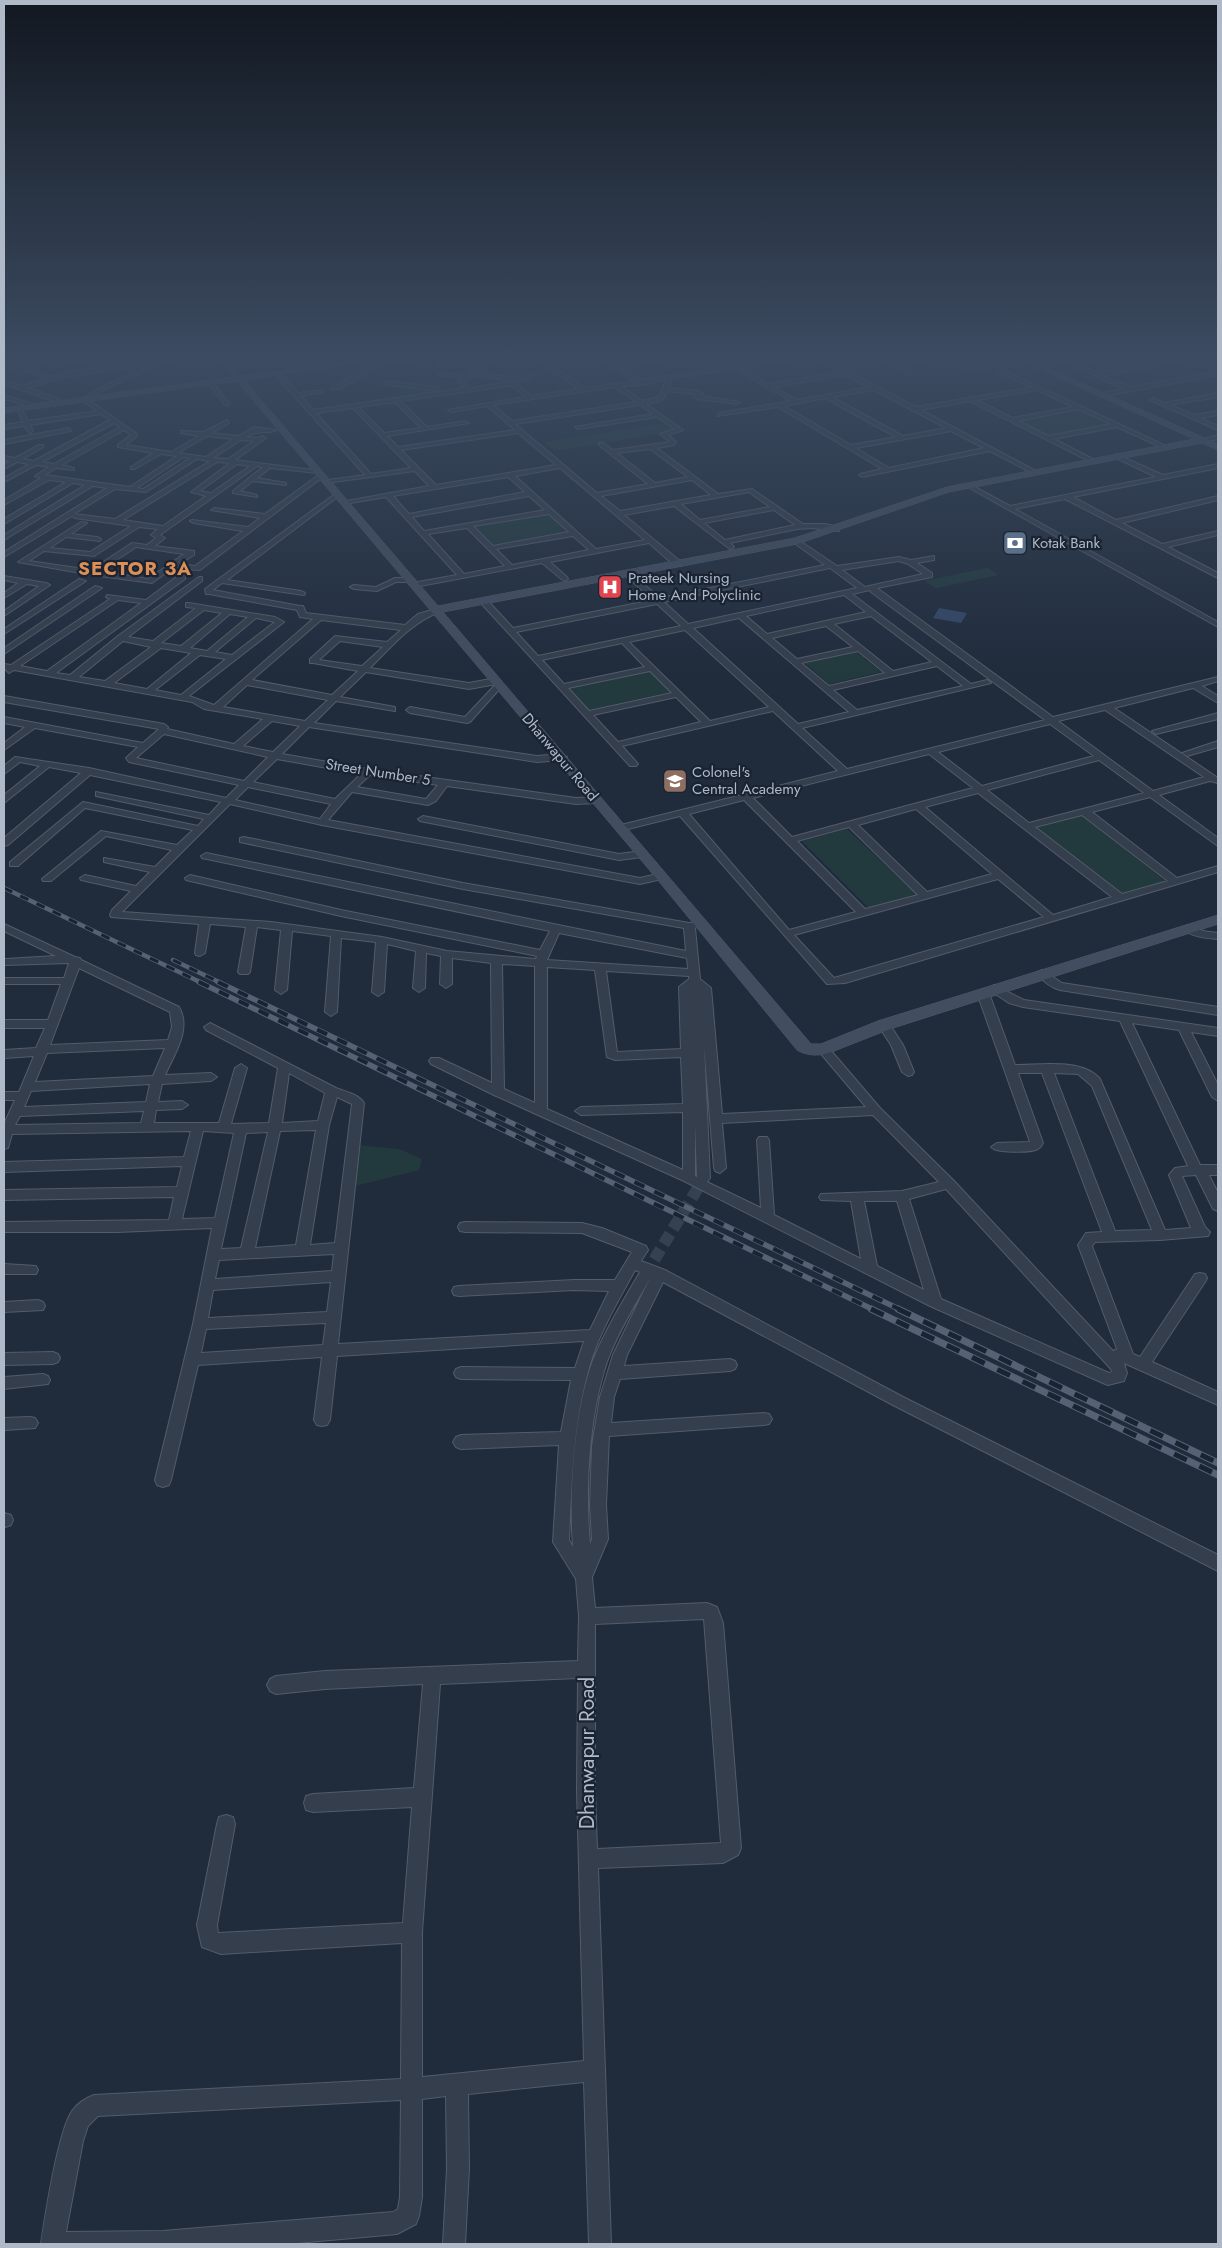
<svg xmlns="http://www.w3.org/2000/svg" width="1222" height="2248" font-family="Jost,sans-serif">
  <rect width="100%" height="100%" fill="#202c3c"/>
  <!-- green -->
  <g fill="#223a3d">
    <path d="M1004 358 1018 364 971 372 958 365Z"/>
    <path d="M402 387 441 392 387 400Z"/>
    <path d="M1079 409 1112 424 1048 436 1016 420Z"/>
    <path d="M665 423 676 431 555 451 545 442Z"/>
    <path d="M548 513 569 533 495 546 475 526Z"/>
    <path d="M987 568 999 575 936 588 924 581Z"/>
    <path d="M855 651 881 672 829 684 803 662Z"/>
    <path d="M649 670 671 692 588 710 568 688Z"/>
    <path d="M1082 815 1165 881 1118 895 1036 828Z"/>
    <path d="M847 829 916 894 869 908 802 841Z"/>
    <path d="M358 1145 399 1149 422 1159 419 1170 351 1187Z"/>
  </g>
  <!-- water -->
  <path fill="#334765" d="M939 608 967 613 961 623 933 618Z"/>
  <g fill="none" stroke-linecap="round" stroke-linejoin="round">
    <!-- street-tunnel -->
    <path stroke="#354151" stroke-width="12" stroke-dasharray="12 6" stroke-linecap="butt" d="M645 1275 704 1178"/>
    <defs>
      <g id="street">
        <path d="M36 357C43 357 48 362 55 362 72 361 88 357 104 357L51 366Z"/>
        <path d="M176 357H193L163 363 103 390 89 400 137 434V436L126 445 171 452 199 436 181 433V431L204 432 227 420 229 423 212 433 239 436 254 427 276 430C266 435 258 429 246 437L259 438 263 436 266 438 235 460 321 471 318 473 270 468 257 478 286 483V485L253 481 240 491 257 495V497L233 493V491L263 467 257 466 160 535 165 538 155 546 194 551V555L179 564 195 566 243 531 194 523 190 521 192 520 248 527 260 518 211 510 214 508 265 514 320 474H324V476L200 570 173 568 152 583 92 575 18 562 81 522 87 523 71 534 97 537 101 539 100 541 66 537 50 548 90 552 131 526 75 518 72 516 4 557V552L107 488 93 486 4 540V535L85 485 73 483 4 524V519L66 482 49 480 4 505V500L41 478 35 476 49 467 36 465 6 481 4 480V478L29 464 17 462 4 469V464L10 461 4 460V456L15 458 39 445H43V447L23 459 34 461 110 420 101 414 30 425 33 431 30 433 24 426 4 429V425L23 422 17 408H21L28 421 97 411 83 401V399L99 388 150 365 65 377 28 388 59 399 57 402 4 384V380L22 386 47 378 25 372 27 369 53 377 64 373ZM114 423 120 427 54 464 42 462ZM124 430 131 435 118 445V447L153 453 131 467V469H135L161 454 177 456 130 487 45 475 56 468 74 470V468L62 465ZM207 436 233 439 206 457 178 453ZM241 440 254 441 228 459 213 458ZM184 457 190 458 143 489 137 488ZM197 459 210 461 115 519 74 514 115 489 146 492ZM217 462 230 463 191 492 206 496 163 526 123 520ZM237 464 250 466 211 493 200 491ZM139 527 158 529 151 535 156 538 147 545 132 543 91 570 29 561 44 551 94 556ZM136 547 184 554 148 579 100 571Z"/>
        <path d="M442 357H447L441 366H437Z"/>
        <path d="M467 357H473L466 365 479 366 492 357H498L477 373 522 378 529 374 534 375 523 382 473 376 464 382 470 388 508 382 517 384 531 396 578 389 534 357H540L585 388 634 381 599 357H605L618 365 667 357H682L622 368 641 380 790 357H806L741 368 769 384 841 372 814 357H821L916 407 1032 387 999 372 1001 369 1166 446 1161 447 1117 427 1054 439 1095 460 1093 463 970 401 921 410 1036 471V473H1032L990 451 862 477 859 475 860 474 882 469 778 407 717 416 719 413 791 401 735 369 672 378 669 388 700 391 703 393 700 396 740 402 737 404 698 399 694 397 695 394 668 391 661 401 646 404 683 430 668 435 676 442 674 445 657 448 718 494 752 489 803 524H825L839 527V531L812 528 797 529 730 543 734 547 730 549 674 506 624 515 681 562V566H675L649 543 550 562 567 577 568 579 564 581 542 563 415 587 411 585 412 583 457 575 386 497 344 504 341 502 429 486 415 471 326 483 325 482 328 480 365 475 277 377 282 376 298 393 323 390V392L301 396 313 410 464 388 458 382 462 378 437 375 440 373 467 375 475 369 459 366ZM845 375 869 387 797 400 774 387ZM667 379 659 397 642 401 621 386 642 385ZM508 386H513L525 397 448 410 451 412 487 406 515 430 398 447 387 436 469 423 466 421 427 427 400 401ZM615 387 636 402 512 421 493 405ZM874 390 946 428 903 436 832 397ZM1037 390 1073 407 1012 418 977 400ZM825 398 896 437 851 445 784 406ZM395 402 421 428 384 433 358 407ZM640 405 653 414 575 427 578 429 657 417 675 429 660 434 670 442 613 450 603 443H599V445L648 484 597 493 515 424ZM353 408 411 468 371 474 316 413ZM1078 409 1111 424 1048 436 1018 421ZM951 431 984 448 889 468 856 448ZM518 433 556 465 436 485 401 450ZM650 449 688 477 655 483 617 453ZM560 468 645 540 596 549 515 476ZM508 477 525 492 409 514 393 496ZM692 480 711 495 620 511 601 496ZM749 492 770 507 700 520 681 504ZM529 496 545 510 424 531 412 517ZM774 510 795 525 725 540 704 523ZM549 514 569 532 493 546 473 526ZM467 528 505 566 464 574 428 534ZM573 536 589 550 512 565 496 549Z"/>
        <path d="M876 357C884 357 887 362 894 363 902 365 933 357 945 357L900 366 911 372 909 375Z"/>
        <path d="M972 357H979L984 361 979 362Z"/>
        <path d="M1055 357H1063L1071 361 1108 357 1077 364 1099 373 1183 357H1196L1104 376 1131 387 1218 371V375L1100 397 1098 394 1124 389Z"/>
        <path d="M4 363 12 367 13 368 4 373 6 368Z"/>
        <path d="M373 363 375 366C366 372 340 394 330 389Z"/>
        <path d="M211 381 229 403V405H225L209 384Z"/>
        <path d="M385 381 437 387 440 389 437 391 383 384Z"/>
        <path d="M1218 393V397L1170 405 1194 415 1218 411V415L1200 418 1218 426V430L1150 400 1153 398 1164 403Z"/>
        <path d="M4 395 30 403 31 404 28 406 4 399Z"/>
        <path d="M69 428 71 431 4 444V440Z"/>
        <path d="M1218 435V439L1204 442 1201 440Z"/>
        <path d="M1116 454 1163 475 1218 464V468L1073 497 1116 520 1218 496V500L1122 523 1162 544 1218 531V535L1168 547 1218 573V578L1065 499 1015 509 1218 622V627L966 486 971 485 1010 506 1156 477 1114 457Z"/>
        <path d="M335 494 340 495 227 580 301 591 305 593 304 595 222 583 213 590 300 606H303L306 613 405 625 418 614 439 608V612C411 623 391 647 370 668L469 683 496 678 503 685 470 722 467 723 410 713 406 710 410 707 465 717 496 684 469 689 366 672 340 697 395 707V711L336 701 314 723 537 756 562 754 567 757 562 760 537 762 309 727 282 754 368 769 576 798 596 797 601 800 596 803 576 804 447 786 436 801 428 805 352 792 328 820 640 878 662 873 667 876 666 878 640 884 322 825 230 804 122 912 271 922 382 937 447 951 536 959 537 956 341 916 186 880 185 878 190 875 341 910 540 950 550 931 202 858 201 856 206 853 686 951 684 928 463 889 240 842V838L244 837 463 883 689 923 700 922 701 924 695 928 700 979 711 988 722 1114 866 1107 817 1049 823 1045 827 1046 880 1108 954 1181 1113 1351 1117 1349 1078 1245 1086 1233 1102 1232 1042 1073H1018L1043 1143C1041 1146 1041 1147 1038 1149 1030 1153 995 1153 991 1147L997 1143 1030 1142 977 993 983 989 989 993 1015 1065C1040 1065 1083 1058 1100 1079L1165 1230 1191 1228 1169 1175 1175 1168 1188 1166 1120 1021 1023 1007 1009 1003 988 989 994 985 1024 1000 1218 1028V1036L1191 1032 1218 1085V1101L1212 1097 1179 1030 1132 1023 1200 1165H1218V1175H1209L1218 1193V1211L1213 1209 1196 1175 1182 1176 1205 1227 1210 1232 1208 1236 1160 1240 1095 1242 1092 1246 1133 1354 1140 1357 1195 1274 1200 1273 1205 1274 1207 1278 1205 1282 1152 1362 1218 1392V1405L1124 1363 1127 1373 1124 1381 1108 1385 1103 1383 930 1306 684 1181 494 1095 431 1064 429 1061 431 1058H439L492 1083 491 963 452 958V984L446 988 440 984 441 956 426 953 425 988 419 992 413 988 416 951 387 944 384 992 378 996 372 992 376 942 341 938 337 1012 331 1016 325 1012 331 936 292 931 287 990 281 994 275 990 281 930 257 927 250 972 248 974H240L238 972 246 927 210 924 205 953 200 956 196 955 195 953 199 924 111 917 110 915 112 910 131 891 81 880 80 878 85 875 136 886 150 872 104 862V858L155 867 172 850 106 836 51 881H43L42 879 101 831 177 845 193 830 85 808 18 866H10V862L83 802 198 826 204 819 96 796V792L209 815 221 802 90 775 8 845 4 846V838L81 773 49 767 4 803V795L40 766 20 762 4 774V766L15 757 89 768 226 798 239 785 129 762 126 758 138 747 35 728 4 750V743L25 727 4 723V717L143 743 159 729 4 702V696L164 724 168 727 167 729 234 744 263 719 204 709 192 702 14 670 9 673 4 668V664L11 665 110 599 106 597 107 595 146 600 179 575H185V579L56 673 70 675 118 636 199 577H202V581L128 637 153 641 196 608 186 607V603H189L275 617 284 622 189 696 214 705 313 619 300 617 297 610 209 594H206L205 589ZM118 600 141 603 47 671 20 666ZM204 610 222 613 181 646 161 643ZM230 614 248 617 207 651 190 648ZM256 618 275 622 232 655 215 652ZM321 620 401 630 387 642 335 636 310 659V663H313L358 671 332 695 252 680ZM123 641 151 647 105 681 79 677ZM340 641 383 647 362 666 319 660ZM161 648 191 653 147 689 114 683ZM200 655 226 659 181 695 155 690ZM247 685 328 700 305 721 223 707ZM272 721 300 726 273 752 243 746ZM164 734 268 757 244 781 136 758ZM277 759 361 774 335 799 253 782ZM370 775 438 785 426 799 357 787ZM248 787 331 804 320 819 235 800ZM559 933 687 958 688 969 547 960ZM502 964 535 966V1103L504 1089ZM547 967 595 970 607 1057 615 1060 681 1057 683 1104 581 1107 575 1111 581 1115 683 1112V1170L547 1109ZM606 971 689 976V979L679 987 681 1049 617 1052ZM704 1045 714 1168 715 1171 720 1173 726 1168 722 1123 873 1115 939 1182 902 1191 821 1194 819 1197 821 1200 851 1201 861 1259 774 1215 769 1140 767 1137H759L757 1140 761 1208 707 1182 710 1178ZM1054 1073 1078 1074 1092 1086 1152 1230 1115 1231ZM695 1123 697 1177 695 1176ZM946 1189 1111 1369 1112 1372 1109 1373 941 1299 909 1199ZM864 1201H897L924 1290 877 1266Z"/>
        <path d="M797 539 837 566 899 557 911 560 934 556V560L917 563 932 573V577L877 588 1053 717 1218 677V681L1202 686 1218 696V703L1193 688 1114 708 1218 778V783L1210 781 1159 795 1218 838V846L1150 797 1092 812 1177 878 1218 866V872L845 983 827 984 680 816 620 831 617 830V826L838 771 773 711 622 746 638 764 636 766H630L480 602 487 600 513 628 653 600 626 576V572H629L660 598 825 565 794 543 793 541ZM899 561 908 564 923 574 865 587 842 570ZM830 568 857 588 688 624 664 602ZM870 590 871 592 1045 720 847 769 802 728 991 683 987 680 971 684 852 594ZM844 595 866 612 767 634 746 616ZM657 604 681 626 538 656 516 632ZM871 616 932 662 893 671 834 624ZM739 618 849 712 798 724 693 628ZM826 626 853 647 797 659 772 638ZM685 630 769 707 710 721 629 642ZM622 643 645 667 564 684 542 660ZM858 651 885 673 829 686 801 663ZM937 666 963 686 857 710 833 690ZM650 671 672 693 589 711 568 688ZM676 697 701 722 618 742 593 715ZM1105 710 1204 777 1153 791 1058 721ZM1050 724 1094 756 982 786 938 752ZM929 754 973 788 792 837 753 798ZM1099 760 1144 793 1029 823 987 790ZM978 793 1112 897 1053 915 925 807ZM744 800 856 912 789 930 689 814ZM916 809 992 874 927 892 858 825ZM1082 815 1168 881 1122 894 1035 827ZM849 827 918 895 865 909 797 841ZM998 879 1044 917 834 978 794 935Z"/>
        <path d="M4 576 46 583 50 585 4 616V611L39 586 27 584 4 598V593L18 583 4 580Z"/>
        <path d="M395 578H411L415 580 411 582H396L377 591 354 589 350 587 354 585 376 587Z"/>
        <path d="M79 579 86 581 4 634V629Z"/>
        <path d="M95 586 102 588 4 654V648Z"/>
        <path d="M1218 713V719L1156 734 1152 731Z"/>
        <path d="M1218 741V747L1187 756 1182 753Z"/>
        <path d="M423 816 619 854 642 851 647 854 642 857 619 860 420 821 418 819Z"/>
        <path d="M4 924 75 957 80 958 81 960 179 1007C192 1029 174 1055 165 1075L211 1073 217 1077 211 1081 162 1084 158 1102 182 1101 188 1105 182 1109 156 1110 154 1123H219L235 1068 241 1064 247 1068 231 1124 269 1123 278 1068 206 1030 204 1027 210 1023 336 1088C347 1092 358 1094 364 1103L338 1344 590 1330 609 1291 574 1290 459 1296 454 1295 452 1291 454 1287 459 1286 574 1280H615L632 1252 582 1233 465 1232 460 1231 458 1227 460 1223 465 1222 582 1223 602 1228 646 1246 648 1250 641 1261 665 1270 903 1397 1218 1555V1571L893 1405 663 1282 627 1355 624 1366 730 1359 735 1361 737 1365 735 1369 730 1371 620 1379 614 1397 611 1423 764 1413 769 1414 772 1419 769 1424 764 1425 609 1436 606 1505 608 1539 592 1577 595 1608 707 1603 717 1607 723 1623 741 1848 738 1855 723 1863 598 1868 611 2244H589L584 2082 468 2094 469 2169 465 2244H443L447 2169 446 2096 422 2099V2197L419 2216 416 2224 397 2234 286 2244H41C45 2216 58 2132 72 2111 77 2104 86 2098 94 2095L401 2079 402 1943 221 1954 202 1947 197 1925 217 1824 219 1817 226 1815 233 1817 235 1824 217 1925 218 1933 403 1923 412 1807 313 1812 306 1810 304 1803 306 1796 313 1794 414 1788 423 1684 325 1689 276 1694 270 1691 267 1685 270 1679 276 1676 325 1671 578 1661 579 1616 576 1579 553 1542 559 1445 461 1449 456 1447 453 1442 456 1437 461 1435 561 1432 571 1380 461 1379 456 1377 454 1373 456 1369 461 1367 575 1368 584 1341 337 1356 330 1420 327 1425 322 1426 317 1425 314 1420 322 1357 198 1365 171 1480 169 1485 163 1487 157 1485 155 1480 193 1324 212 1228 117 1232H4V1222L169 1220 174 1197 4 1200V1190L177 1187 182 1166 4 1172V1162L184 1157 191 1131 12 1134 8 1148 4 1149V1124L15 1100H4V1092H19L34 1056 4 1058V1050L36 1048 45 1028H4V1020H48L61 984H4V978H64L69 963 4 965V959H6L56 956 4 931ZM79 968 170 1012 172 1027 168 1040 50 1045ZM165 1048 153 1076 35 1082 47 1053ZM289 1073 325 1093 318 1121 282 1123ZM150 1084 146 1102 24 1107 31 1091ZM337 1097 352 1104 335 1243 310 1245 329 1125ZM144 1111 141 1123 15 1125 20 1116ZM316 1130 296 1245 255 1248 280 1131ZM203 1131 234 1133 215 1218 182 1219ZM268 1132 241 1248 221 1249 246 1133ZM334 1254 332 1271 215 1279 219 1260ZM635 1270 640 1272C623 1301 606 1329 593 1360 574 1411 569 1492 573 1547L569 1540C572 1478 573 1415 593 1355 603 1326 620 1298 635 1270ZM651 1276 613 1355 600 1397 592 1446 590 1505 592 1539 590 1544C585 1488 589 1416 607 1362 618 1331 636 1304 651 1276ZM331 1282 327 1312 208 1318 213 1290ZM326 1323 323 1345 201 1353 206 1329ZM704 1619 721 1843 597 1849 595 1790V1624ZM578 1678 577 1790 584 2061 422 2077V1932L440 1684ZM401 2100 400 2197 398 2209 393 2212 163 2231 66 2232 83 2141 88 2126 98 2116Z"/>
        <path d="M1187 925 1203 931 1218 933V939C1206 938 1191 937 1182 928Z"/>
        <path d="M1042 970 1062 983 1218 1007V1015L1060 990C1050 987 1043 981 1036 973Z"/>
        <path d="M884 1021 888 1022 903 1045 914 1072 912 1075 908 1076 902 1072 891 1045 878 1025Z"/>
        <path d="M4 1264 36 1266 38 1270 36 1274H4Z"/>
        <path d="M38 1300 43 1302 45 1306 43 1310 4 1312V1302Z"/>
        <path d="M53 1352 58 1354 60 1358 58 1362 53 1364 4 1365V1353Z"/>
        <path d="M43 1374 48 1376 50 1380 48 1384 4 1389V1377Z"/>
        <path d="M30 1417 35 1418 38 1423 35 1428 4 1430V1418Z"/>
        <path d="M4 1513 11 1515 13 1520 11 1525 5 1527Z"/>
      </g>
      <g id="secondary">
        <path d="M218 357H226L241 376 373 357H397L244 380 438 606 795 538 947 487 1194 439 1013 357H1024L1218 444V450L1202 443 949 492 797 544 443 612 811 1044H821L878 1021 1218 915V924L890 1029 829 1053C818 1056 807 1056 797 1050L657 879 237 381 4 413V408L233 377Z"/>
        <path d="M409 357H431L382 366 378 364Z"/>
        <path d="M1207 357H1218V362L1208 359Z"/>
      </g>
    </defs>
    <!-- street casing -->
    <use href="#street" stroke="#525c6a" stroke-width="2"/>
    <!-- secondary casing -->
    <use href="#secondary" stroke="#525c6a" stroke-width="1"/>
    <!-- street -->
    <use href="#street" fill="#343e4c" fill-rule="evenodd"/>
    <!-- secondary -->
    <use href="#secondary" fill="#424d60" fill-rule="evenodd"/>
    <defs>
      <g id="rail-far2">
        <path d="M4 888 202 983"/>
        <path d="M173 960 221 983"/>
      </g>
      <g id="rail-far1">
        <path d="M199 982C425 1090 648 1202 874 1310"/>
        <path d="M218 982 901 1310"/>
      </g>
      <g id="rail">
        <path d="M871 1309 1218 1475"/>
        <path d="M898 1309 1218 1463"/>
      </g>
    </defs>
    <!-- rail-far2 casing -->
    <use href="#rail-far2" stroke="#566274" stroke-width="4.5"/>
    <!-- rail-far1 casing -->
    <use href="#rail-far1" stroke="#566274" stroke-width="5.5"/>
    <!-- rail casing -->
    <use href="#rail" stroke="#566274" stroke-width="7"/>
    <!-- rail-far2 -->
    <use href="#rail-far2" stroke="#1a2331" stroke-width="3" stroke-dasharray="9" stroke-linecap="butt"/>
    <!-- rail-far1 -->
    <use href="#rail-far1" stroke="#1a2331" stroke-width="4" stroke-dasharray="11" stroke-linecap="butt"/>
    <!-- rail -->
    <use href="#rail" stroke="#1a2331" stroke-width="5" stroke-dasharray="14" stroke-linecap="butt"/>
  </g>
  <!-- sky -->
  <linearGradient id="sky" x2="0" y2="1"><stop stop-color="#121821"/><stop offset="0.53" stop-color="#3c4b61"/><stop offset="1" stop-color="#3c4b61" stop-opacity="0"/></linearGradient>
  <rect width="1222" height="672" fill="url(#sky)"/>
  <!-- icons -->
  <defs>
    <symbol id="bank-square" viewBox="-11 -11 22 22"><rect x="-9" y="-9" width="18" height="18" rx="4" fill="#5c6f8a" stroke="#1a2331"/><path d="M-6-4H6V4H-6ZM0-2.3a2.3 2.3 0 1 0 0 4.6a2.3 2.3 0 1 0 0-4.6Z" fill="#fff"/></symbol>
    <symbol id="hospital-square" viewBox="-11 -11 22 22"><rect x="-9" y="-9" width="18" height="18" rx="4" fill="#e0444e" stroke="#1a2331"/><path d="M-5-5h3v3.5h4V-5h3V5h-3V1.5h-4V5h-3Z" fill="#fff"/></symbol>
    <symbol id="school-square" viewBox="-11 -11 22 22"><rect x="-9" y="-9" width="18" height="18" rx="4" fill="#8d6e63" stroke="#1a2331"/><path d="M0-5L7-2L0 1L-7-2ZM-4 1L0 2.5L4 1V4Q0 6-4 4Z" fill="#fff"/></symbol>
  </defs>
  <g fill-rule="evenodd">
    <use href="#bank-square" x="1001" y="529" width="28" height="28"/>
    <use href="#hospital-square" x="596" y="573" width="28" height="28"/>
    <use href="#school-square" x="661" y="767" width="28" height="28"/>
  </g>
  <g text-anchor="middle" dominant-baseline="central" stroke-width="4.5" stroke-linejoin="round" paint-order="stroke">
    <!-- far-poi labels -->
    <g font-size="15" fill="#afb9c8" stroke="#1a2331" text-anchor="start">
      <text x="1032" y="543">Kotak Bank</text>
      <text x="628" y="578">Prateek Nursing<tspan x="628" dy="17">Home And Polyclinic</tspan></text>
      <text x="692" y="772">Colonel's<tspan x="692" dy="17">Central Academy</tspan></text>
    </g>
    <!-- far-street labels -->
    <g font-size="15" fill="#afb9c8" stroke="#1a2331">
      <text transform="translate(560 757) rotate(50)">Dhanwapur Road</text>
      <text transform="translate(378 772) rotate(9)">Street Number 5</text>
    </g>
    <!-- far-district labels -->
    <g font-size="19" font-weight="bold" letter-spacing="1" fill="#dc9057" stroke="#1a2331">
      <text x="135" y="568">SECTOR 3A</text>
    </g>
    <!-- near-street labels -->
    <g font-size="21" fill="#afb9c8" stroke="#1a2331">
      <text transform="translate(587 1753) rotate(-90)">Dhanwapur Road</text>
    </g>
  </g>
  <!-- border -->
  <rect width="1222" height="2248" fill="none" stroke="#afb9c8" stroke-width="10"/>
</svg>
